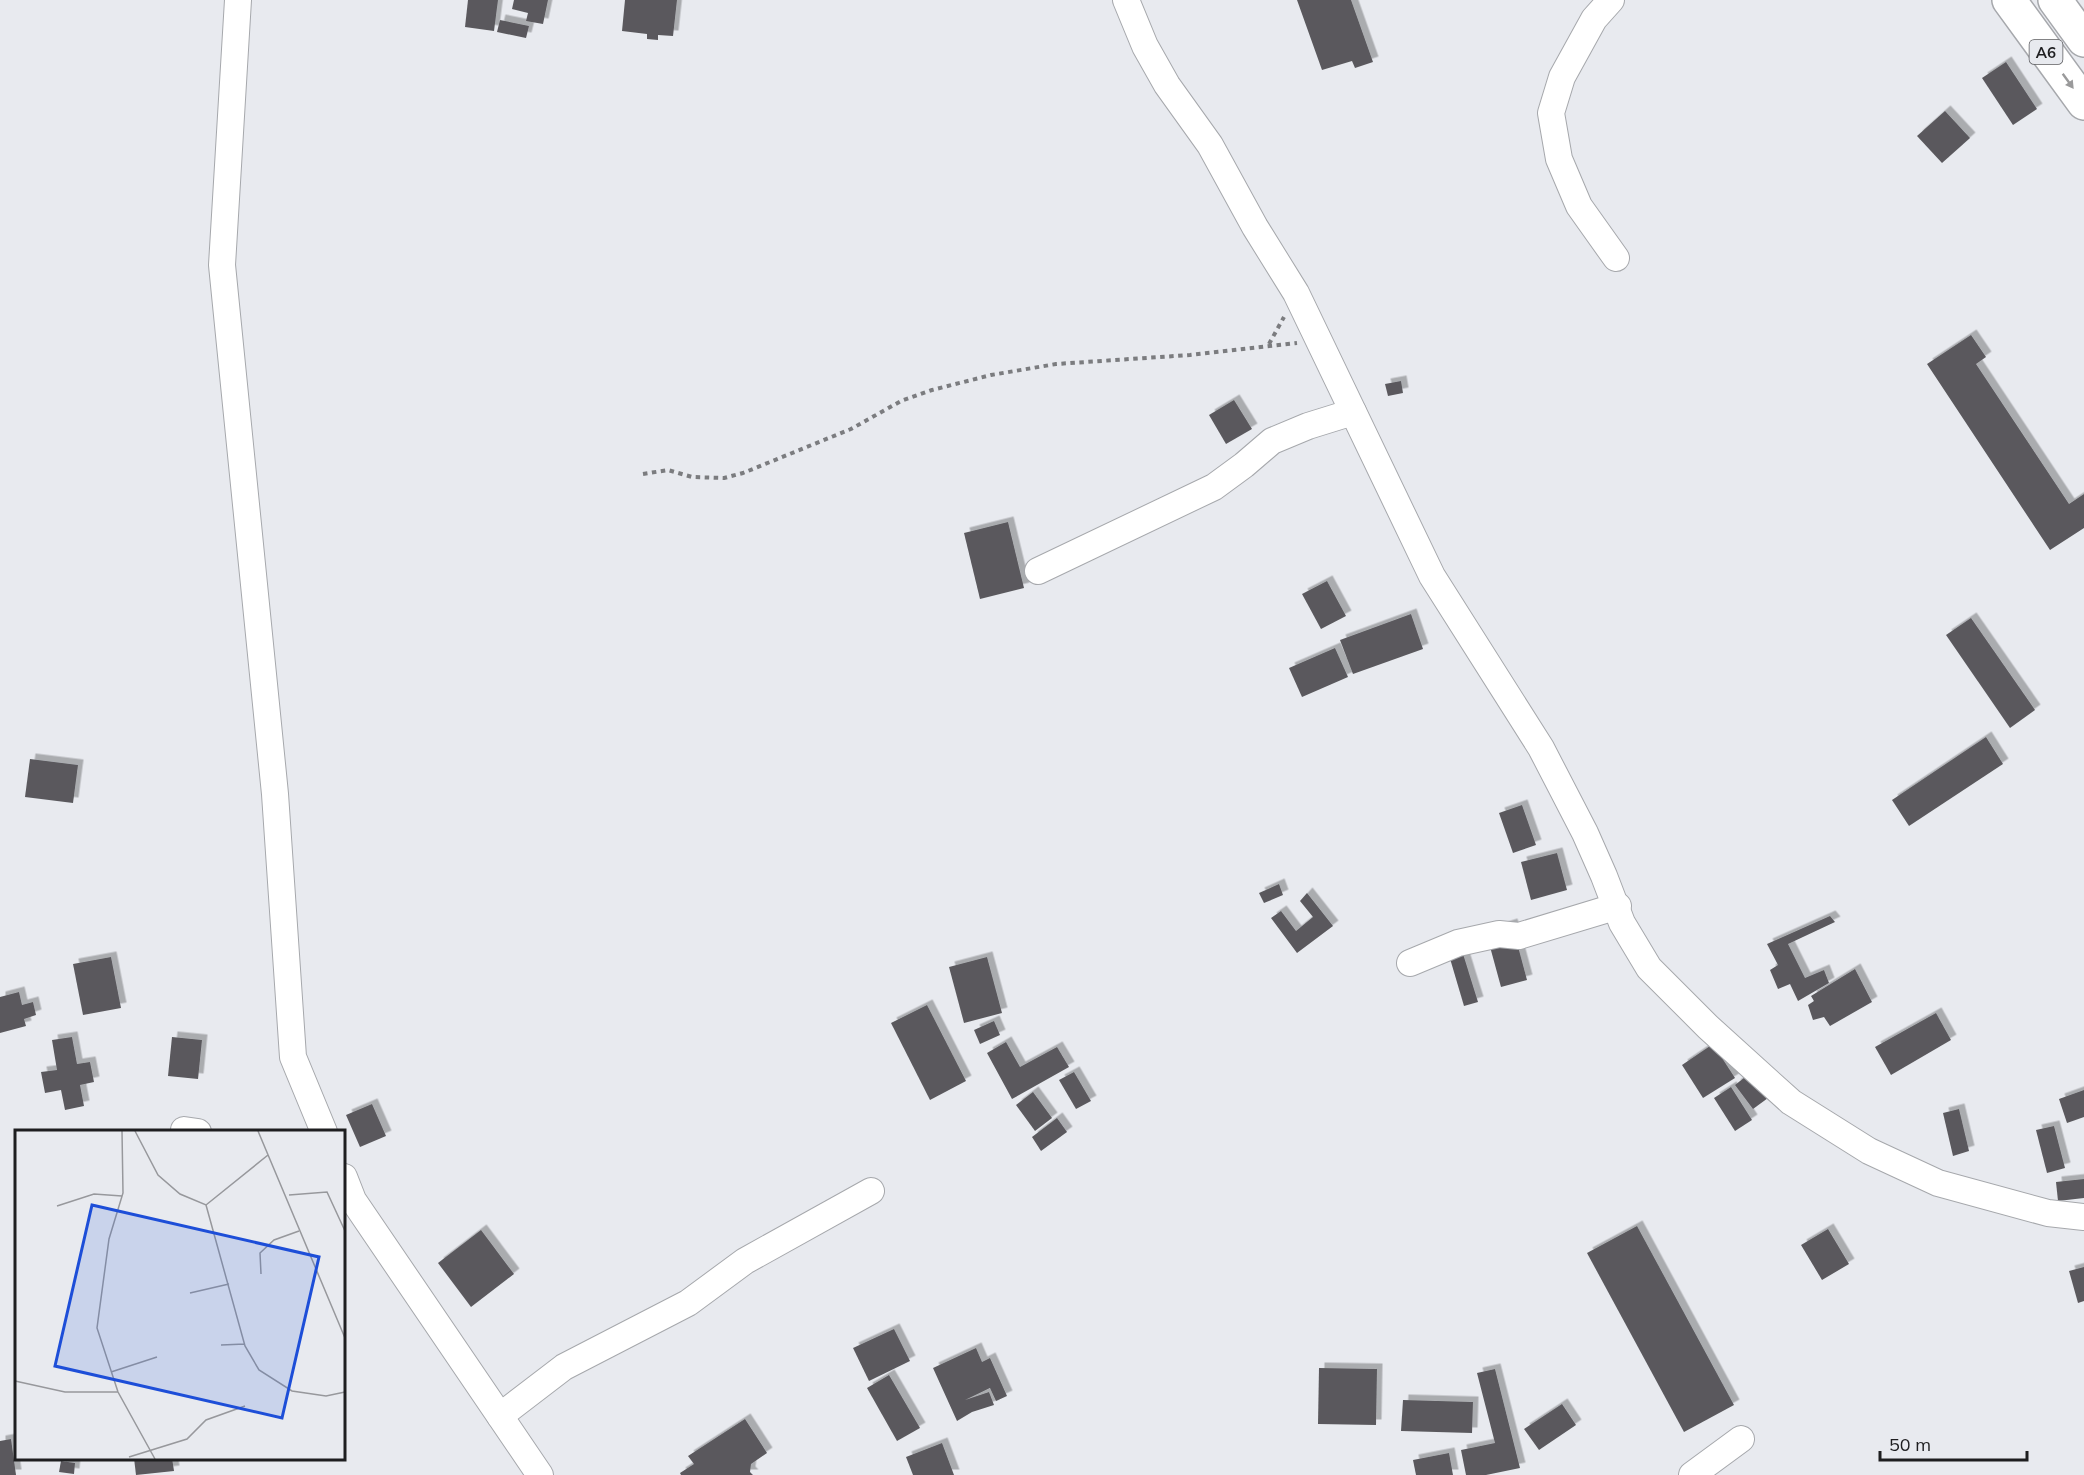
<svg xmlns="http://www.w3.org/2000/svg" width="2084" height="1475" font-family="Mulish,sans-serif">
  <defs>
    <filter id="shadow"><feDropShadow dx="5.5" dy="-5.5" stdDeviation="0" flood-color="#0004"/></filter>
  </defs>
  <rect width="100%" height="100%" fill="#e8eaef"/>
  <!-- building -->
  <g fill="#5a595d" filter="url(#shadow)">
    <path d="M468 0H498L494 31 465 27Z"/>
    <path d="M514 0H548L543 24 526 21 528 13 512 9Z"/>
    <path d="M625 0H677L673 36 658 35V40L647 39V34L622 31Z"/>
    <path d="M1297 0H1351L1373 62 1355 68 1352 61 1322 70Z"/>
    <path d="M500 20 529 26 526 38 497 32Z"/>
    <path d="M2006 62 2037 109 2013 125 1982 78Z"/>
    <path d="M1945 111 1970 138 1942 163 1917 136Z"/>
    <path d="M1971 335 1986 357 1976 364 2069 504 2084 494V528L2050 550 1927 364Z"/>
    <path d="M1401 381 1403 393 1388 396 1385 384Z"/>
    <path d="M1234 400 1252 429 1226 444 1209 415Z"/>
    <path d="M1008 522 1024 588 980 599 964 533Z"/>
    <path d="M1327 581 1346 616 1321 629 1302 594Z"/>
    <path d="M1411 614 1423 649 1353 674 1340 640Z"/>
    <path d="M1971 618 2035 710 2010 728 1946 635Z"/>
    <path d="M1335 648 1348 677 1302 697 1289 668Z"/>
    <path d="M1986 737 2003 764 1909 826 1892 800Z"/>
    <path d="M30 759 78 765 73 803 25 797Z"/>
    <path d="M1522 805 1536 845 1513 853 1499 813Z"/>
    <path d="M1557 853 1567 890 1531 900 1521 862Z"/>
    <path d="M1279 884 1283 895 1264 903 1259 893Z"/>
    <path d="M1307 893 1333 926 1297 953 1271 918 1281 911 1296 931 1313 917 1300 901Z"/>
    <path d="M1830 916 1835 922 1788 944 1805 978 1824 970 1829 983 1798 1001 1790 984 1778 989 1770 970 1778 965 1767 944Z"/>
    <path d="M1512 924 1527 980 1501 987 1486 932Z"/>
    <path d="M1459 941 1478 1002 1464 1006 1446 945Z"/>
    <path d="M111 957 121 1008 83 1015 73 964Z"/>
    <path d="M987 957 1002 1013 964 1023 949 967Z"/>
    <path d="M1855 969 1872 1002 1830 1026 1824 1017 1813 1020 1808 1005 1814 1001 1811 996Z"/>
    <path d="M19 992 22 1005 33 1002 36 1015 24 1019 26 1026 0 1033V997Z"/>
    <path d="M927 1005 966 1081 930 1100 891 1023Z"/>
    <path d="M1936 1013 1951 1040 1891 1075 1875 1047Z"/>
    <path d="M994 1021 1000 1035 980 1044 974 1030Z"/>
    <path d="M72 1037 77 1064 90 1062 94 1082 80 1085 84 1106 65 1110 61 1090 45 1093 41 1072 57 1070 52 1040Z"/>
    <path d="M172 1037 202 1040 198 1079 168 1076Z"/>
    <path d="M1006 1042 1020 1067 1057 1047 1069 1067 1012 1099 987 1053Z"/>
    <path d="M1713 1044 1735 1078 1703 1098 1682 1065Z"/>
    <path d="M1074 1072 1091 1101 1076 1109 1059 1080Z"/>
    <path d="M1749 1074 1768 1098 1753 1109 1735 1085Z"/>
    <path d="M1731 1087 1752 1120 1735 1131 1714 1098Z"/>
    <path d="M2084 1090V1117L2067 1123 2059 1099Z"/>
    <path d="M1033 1092 1052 1118 1035 1131 1016 1105Z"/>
    <path d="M372 1104 386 1136 360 1147 346 1115Z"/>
    <path d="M1959 1109 1969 1151 1953 1156 1943 1113Z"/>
    <path d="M1057 1118 1067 1132 1041 1151 1032 1137Z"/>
    <path d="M2054 1126 2065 1168 2047 1173 2036 1130Z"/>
    <path d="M2084 1179V1198L2058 1201 2056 1182Z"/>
    <path d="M1637 1226 1734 1405 1684 1432 1587 1253Z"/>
    <path d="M1828 1229 1849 1264 1822 1280 1801 1245Z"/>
    <path d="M481 1230 514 1274 471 1307 438 1263Z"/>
    <path d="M2084 1267V1301L2078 1303 2069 1271Z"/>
    <path d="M894 1329 910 1361 869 1381 853 1348Z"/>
    <path d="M976 1348 982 1362 990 1358 1007 1396 996 1401 990 1388 965 1400 989 1392 994 1405 972 1412 957 1421 933 1368Z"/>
    <path d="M1319 1368 1377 1369 1376 1425 1318 1424Z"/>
    <path d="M1495 1369 1520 1468 1486 1475H1466L1461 1450 1495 1443 1477 1373Z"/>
    <path d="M889 1375 920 1428 897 1441 867 1388Z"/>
    <path d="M1403 1400 1473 1402 1472 1433 1401 1431Z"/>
    <path d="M1562 1404 1576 1425 1539 1450 1524 1429Z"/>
    <path d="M745 1419 767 1453 751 1464 750 1472 753 1475H681L680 1473 694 1464 688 1456Z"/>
    <path d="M11 1439 16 1475H0V1441Z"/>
    <path d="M942 1443 954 1475H913L906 1457Z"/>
    <path d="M1449 1453 1453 1475H1416L1413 1460Z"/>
    <path d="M134 1458H172L174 1471 136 1475Z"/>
    <path d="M61 1461 75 1463 74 1474 59 1472Z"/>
  </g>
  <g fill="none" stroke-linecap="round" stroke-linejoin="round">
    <defs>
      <g id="minor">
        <path d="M238 0 222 265 275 794 293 1057 324 1132"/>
        <path d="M1126 0 1145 46 1167 85 1210 145 1255 227 1296 293 1432 576 1541 748 1585 833 1604 876 1622 923 1649 968 1708 1027 1791 1102 1869 1151 1938 1183 2048 1213 2084 1217"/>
        <path d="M1611 0 1594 19 1562 77 1551 113 1559 159 1579 206 1616 258"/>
        <path d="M1038 571 1214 487 1244 465 1272 441 1308 426 1353 412"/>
        <path d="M1410 963 1458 943 1499 934 1519 936 1618 906"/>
        <path d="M184 1130 198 1132"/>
        <path d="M344 1177 353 1200 540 1475"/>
        <path d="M500 1416 564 1367 688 1303 745 1261 871 1191"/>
        <path d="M1692 1475 1741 1439"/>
      </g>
      <g id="highway">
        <path d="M2009 0 2084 103"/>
        <path d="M2055 0 2084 40"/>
      </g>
    </defs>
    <!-- minor casing -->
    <use href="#minor" stroke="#a6a8ac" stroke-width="28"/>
    <!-- highway casing -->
    <use href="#highway" stroke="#a6a8ac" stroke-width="36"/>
    <!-- path -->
    <g stroke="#7b7c7f" stroke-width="4" stroke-dasharray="4.5 4.5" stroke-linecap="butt">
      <path d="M1269 344 1284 317"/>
      <path d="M643 474 668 470 692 477 724 478 743 473 851 429 901 401 932 390 991 375 1056 364 1190 355 1297 343"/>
    </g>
    <!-- minor -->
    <use href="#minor" stroke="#fff" stroke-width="26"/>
    <!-- highway -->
    <use href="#highway" stroke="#fff" stroke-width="33"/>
  </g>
  <!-- one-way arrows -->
  <defs><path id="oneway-solid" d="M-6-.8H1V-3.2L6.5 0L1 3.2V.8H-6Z" transform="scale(1.5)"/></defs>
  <use fill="#9a9a9b" href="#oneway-solid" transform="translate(2068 81) rotate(54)"/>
  <g text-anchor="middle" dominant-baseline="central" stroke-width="6" stroke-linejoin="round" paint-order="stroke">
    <!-- shield labels -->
    <rect fill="#e8eaef" stroke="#5b5b5e" stroke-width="1.5" x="2029.5" y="40" width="33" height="24" rx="4.5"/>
    <g font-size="15" font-weight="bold" fill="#1e1e20">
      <text x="2046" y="52">A6</text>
    </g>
  </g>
  <!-- overview -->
  <g transform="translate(15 1130)">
    <rect width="330" height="330" fill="#e8eaef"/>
    <path fill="none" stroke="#97989c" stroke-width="1.5" d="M107 1 108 63 94 109 82 198 103 262 140 329M120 1 143 45 165 64 191 75 253 25M243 1 330 208M274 65 312 62 330 101M191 75 230 216 244 240 277 261 311 266 330 262M42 76 79 64 107 66M246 144 245 123 259 110 284 101M175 163 214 154M206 215 230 214M96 242 142 227M0 251 50 262H103M114 327 172 309 191 290 230 276"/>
    <path fill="#1d4ed8" fill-opacity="0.15" stroke="#1d4ed8" stroke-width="3" d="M77 75 304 127 267 288 40 236Z"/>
    <rect width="330" height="330" fill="none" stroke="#1e1e20" stroke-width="3"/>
  </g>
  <!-- scale -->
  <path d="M1880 1451v9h147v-9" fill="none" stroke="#1e1e20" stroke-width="3"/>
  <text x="1889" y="1451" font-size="18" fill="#1e1e20" stroke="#e8eaef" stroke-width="4.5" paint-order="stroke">50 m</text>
</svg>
